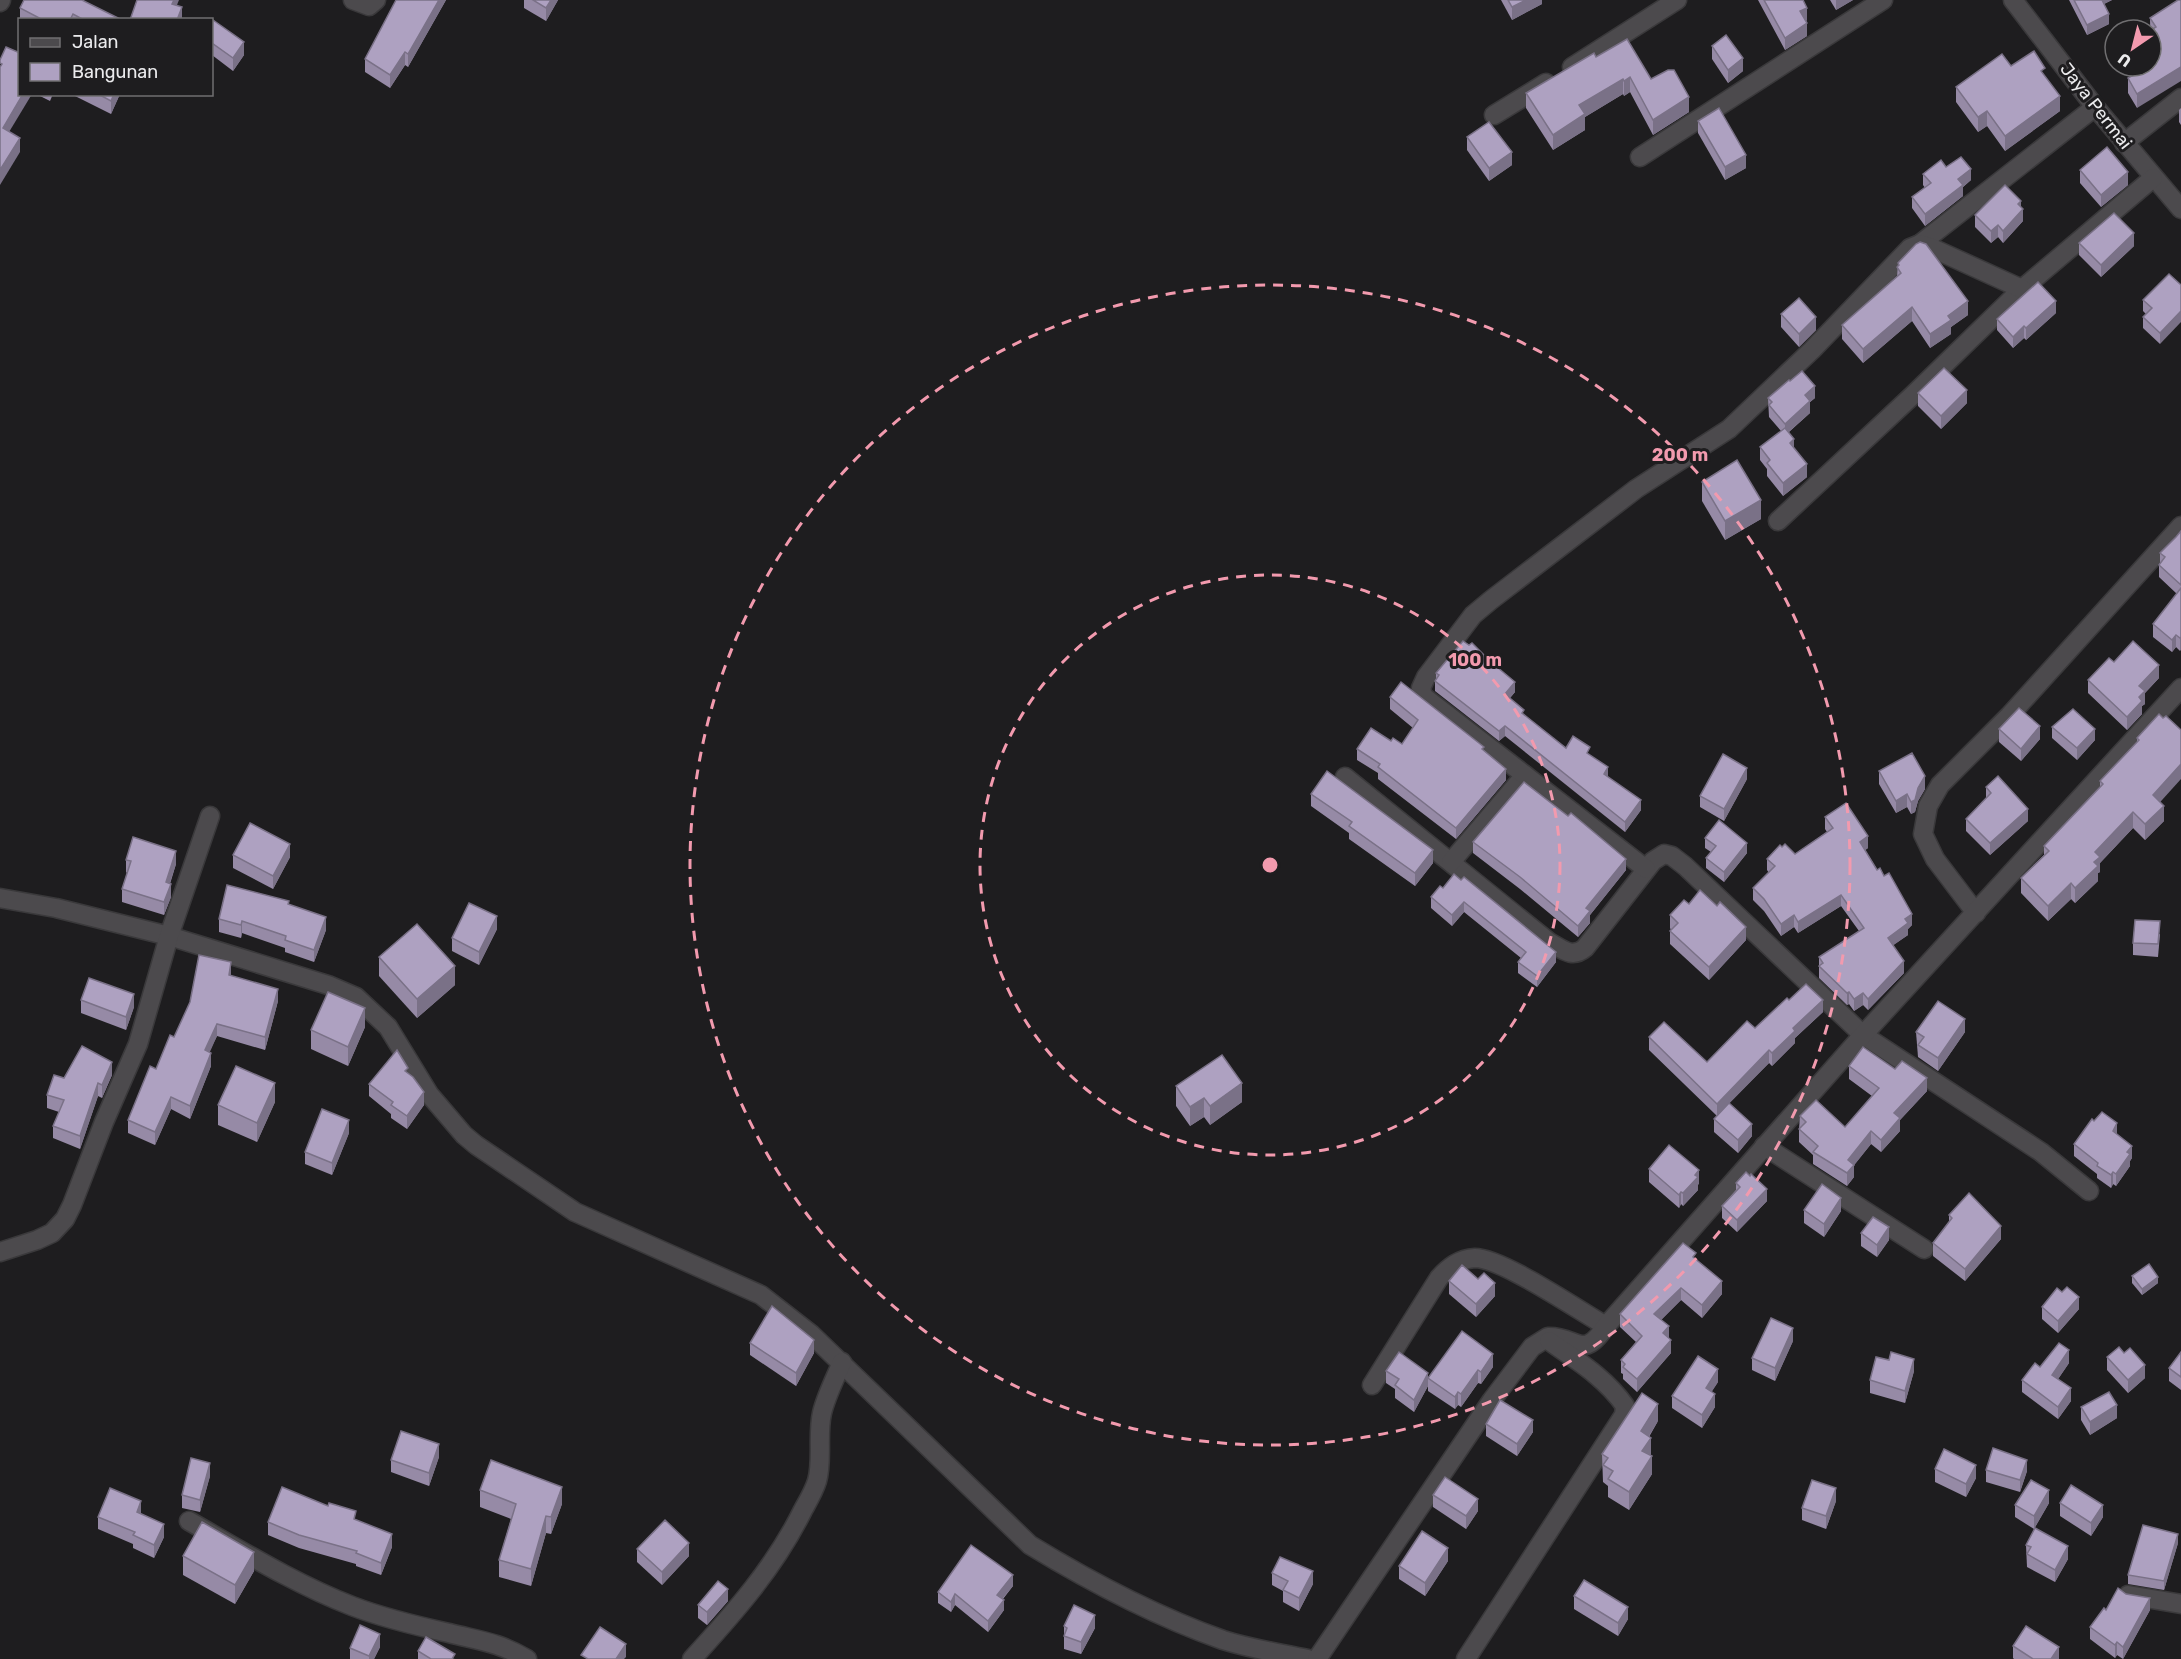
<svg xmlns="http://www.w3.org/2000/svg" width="2181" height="1659" font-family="Rubik,sans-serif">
  <rect width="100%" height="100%" fill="#1e1d1f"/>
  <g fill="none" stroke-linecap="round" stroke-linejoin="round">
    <defs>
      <g id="minor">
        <path d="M353 0 369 6 376 0"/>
        <path d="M2013 0 2095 107 2181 209"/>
        <path d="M0 2 1 0"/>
        <path d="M1572 67 1677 0"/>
        <path d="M1494 115 1546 83"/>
        <path d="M2124 143 2181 98"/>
        <path d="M1640 157 1883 0"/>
        <path d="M1920 244 2095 107"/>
        <path d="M1778 521 1913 395 2022 289 2153 178"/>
        <path d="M1345 777 1549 942C1562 949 1572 959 1585 948L1653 861 1664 854 1672 856 1685 866 1863 1035 2041 1152 2089 1191"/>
        <path d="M1451 862 1525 775"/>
        <path d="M1646 869 1423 696 1421 688 1426 677 1473 615 1491 600 1636 489 1729 429 1812 350 1910 248 1920 244 1932 248 2022 289"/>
        <path d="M0 898 56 908 169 936 328 985 356 997 388 1027 429 1094 464 1135 476 1145 575 1212 761 1295 811 1334 1030 1545C1089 1581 1158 1617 1223 1640 1251 1649 1280 1653 1308 1659"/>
        <path d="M1976 913 1935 859 1923 834 1928 806 1940 785 2009 716 2181 526"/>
        <path d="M1764 1146 1924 1249"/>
        <path d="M0 1252 37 1240 52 1233 65 1219 72 1205 104 1122 138 1044 169 936 210 816"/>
        <path d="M1372 1385 1439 1278C1449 1267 1459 1259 1475 1258 1502 1258 1578 1310 1606 1326"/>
        <path d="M189 1521C242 1551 295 1584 352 1606 383 1618 417 1626 449 1633 481 1641 498 1642 527 1659"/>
        <path d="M2128 1595 2181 1604"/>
        <path d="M692 1659C734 1613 775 1567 803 1510 808 1501 814 1491 817 1481 823 1461 817 1435 822 1413 826 1396 835 1379 842 1362"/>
        <path d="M1317 1659 1492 1400 1532 1347 1548 1337C1578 1336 1582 1362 1606 1326L1863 1035 2181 688"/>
        <path d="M1466 1659 1624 1415 1625 1406C1606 1378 1576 1360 1549 1341"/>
      </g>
    </defs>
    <!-- minor casing -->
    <use href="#minor" stroke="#3a393b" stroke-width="21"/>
    <!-- minor -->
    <use href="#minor" stroke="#4c4a4d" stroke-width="18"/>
  </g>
  <!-- wall -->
  <g fill="#968aa6">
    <path d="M396 0H446L408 67 405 65 390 88 365 72V59Z"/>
    <path d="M524 0H558L546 21 524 8Z"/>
    <path d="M1501 0H1542V4L1512 20Z"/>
    <path d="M1758 0H1803L1807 20 1806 21 1807 36 1785 50Z"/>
    <path d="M1830 0H1853L1836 10Z"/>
    <path d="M2069 0H2112L2104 4 2109 24 2087 35Z"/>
    <path d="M2178 0 2137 108 2128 93V78L2137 72 2133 66H2151L2150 18Z"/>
    <path d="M20 8 122 20H20Z"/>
    <path d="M212 22 244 55 233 71 212 55Z"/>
    <path d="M1712 46 1743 71 1728 83 1712 59Z"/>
    <path d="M1596 57 1651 79 1689 112 1653 135 1630 92 1624 96 1623 94 1585 117V130L1553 150 1526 108V93Z"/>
    <path d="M2011 66 2045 76 2060 111 2005 151 1987 126 1978 132 1956 102V87Z"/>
    <path d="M36 94H53L50 101Z"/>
    <path d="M71 94H120L111 114Z"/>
    <path d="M2181 108V125L2179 122V110Z"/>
    <path d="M1698 121 1746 168 1725 180 1698 133Z"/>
    <path d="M1467 137 1512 165 1489 181 1467 150Z"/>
    <path d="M1946 167 1971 180 1963 187V196L1925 226 1912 208V197L1925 188 1923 185V174Z"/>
    <path d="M2080 170 2128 185 2101 207 2080 183Z"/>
    <path d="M1975 215 2023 221 2003 243 1998 237 1991 243 1975 227Z"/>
    <path d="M2079 243 2134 246 2101 277 2079 255Z"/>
    <path d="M1898 263 1968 315 1951 327V334L1930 348 1912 321 1863 363 1842 339V325L1897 277Z"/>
    <path d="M2169 274 2160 344 2143 328V317L2146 314 2143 311V300Z"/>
    <path d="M2056 313 2026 340 2024 338 2013 348 1997 330V319Z"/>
    <path d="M1781 314 1816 330 1799 347 1781 327Z"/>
    <path d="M1918 393 1967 403 1941 429 1918 406Z"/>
    <path d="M1768 398H1815L1810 402V413L1789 432 1794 449 1807 477 1783 496 1767 476V469L1760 460V447L1781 431 1769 417Z"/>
    <path d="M1702 482 1761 519 1725 540 1702 501Z"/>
    <path d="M2181 531V649L2180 651 2176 647 2172 652 2153 637V624L2177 594 2159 577V565L2160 563V553L2176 537Z"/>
    <path d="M2114 662 2159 678 2145 693V704L2142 706V714L2127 730 2088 693V680Z"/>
    <path d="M1436 673 1515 692 1510 698 1524 715 1566 748 1590 755 1608 777 1641 810 1625 832 1505 736 1499 741 1435 691V681L1436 679Z"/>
    <path d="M1390 697 1484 752 1506 780 1456 839 1378 779V773L1357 760V749L1391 741 1402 744 1413 728 1390 709Z"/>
    <path d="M2159 714 2160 802 2164 821 2145 840 2133 828 2100 863V872L2098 873V881L2075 903 2071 899 2048 921 2021 893V878L2044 855V846L2100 787V781L2137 743V738Z"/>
    <path d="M2052 727 2095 740 2077 760 2052 738Z"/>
    <path d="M1999 729 2040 739 2021 761 1999 742Z"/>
    <path d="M1879 771 1925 789 1918 801 1915 812 1911 814 1907 807 1896 813 1879 784Z"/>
    <path d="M1747 779 1724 821 1700 807V796Z"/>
    <path d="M1986 787 2028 821 1990 855 1966 831V819L1986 799Z"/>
    <path d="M1311 794 1433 863 1415 886 1349 839V833L1311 806Z"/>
    <path d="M1825 817 1868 848 1865 850 1912 925 1908 929V935L1893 945 1904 973 1868 1010 1863 1005 1854 1011 1849 1004 1847 1005 1819 978V957L1859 931 1841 906 1798 933 1794 927 1781 936 1764 911 1753 900V888L1769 873 1767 870V859L1782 847 1795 854 1827 832 1825 829Z"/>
    <path d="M1705 838 1747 853 1724 882 1706 868V858L1711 852 1705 848Z"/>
    <path d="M1473 842 1626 870 1590 915V923L1578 937 1520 889 1473 853Z"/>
    <path d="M233 855 290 857 273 889 233 868Z"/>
    <path d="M126 860 176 864 170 884 171 897 164 915 122 902V889L127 873 126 872Z"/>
    <path d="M1440 886 1556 962 1537 987 1518 973V962L1521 958 1464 912 1452 926 1431 908V897Z"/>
    <path d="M289 904 326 930 314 962 285 952V948L242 933 241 938 219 932V919Z"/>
    <path d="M1689 904 1746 940 1709 980 1670 944V931L1671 930 1670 928V915Z"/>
    <path d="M497 929 479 965 452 951V938Z"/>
    <path d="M2160 934 2158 957 2133 955V943Z"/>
    <path d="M379 957 455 985 417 1018 379 976Z"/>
    <path d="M231 976 278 1001 265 1050 217 1036 209 1052 211 1066 190 1119 171 1109 155 1145 128 1133V1120L174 1037Z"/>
    <path d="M81 1000 134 1007 126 1030 81 1013Z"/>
    <path d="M1789 1000 1823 1012 1795 1038V1043L1772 1066 1769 1063 1729 1103 1752 1136 1738 1153 1714 1132V1119L1717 1116 1649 1050V1037L1707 1062 1755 1028Z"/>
    <path d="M365 1027 348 1066 311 1049V1030Z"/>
    <path d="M1916 1032H1965L1938 1071 1918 1057Z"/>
    <path d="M1849 1066 1895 1069 1927 1091 1900 1120V1131L1881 1152 1871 1144 1854 1165V1177L1847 1186 1813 1164V1155L1799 1142V1129L1800 1116 1845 1127 1872 1096 1849 1079Z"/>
    <path d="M408 1073 424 1105 407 1129 391 1118V1114L369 1096V1084Z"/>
    <path d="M112 1075 102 1098 98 1096 80 1149 53 1138V1126L59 1112 47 1108V1095L64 1078Z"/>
    <path d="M1176 1086 1242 1102 1210 1125 1204 1117 1190 1126 1176 1106Z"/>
    <path d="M275 1102 257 1142 218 1125V1105Z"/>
    <path d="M349 1133 332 1175 305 1164V1152Z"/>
    <path d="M2117 1134 2132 1158 2130 1161V1166L2116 1186 2113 1184 2111 1188 2097 1178V1174L2074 1156V1144Z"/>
    <path d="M1649 1169 1699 1183 1698 1185V1190L1683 1206 1681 1204 1679 1208 1649 1182Z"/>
    <path d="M1750 1176 1767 1201 1737 1232 1722 1218V1206L1736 1190V1183Z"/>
    <path d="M1804 1210 1841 1211 1824 1237 1804 1223Z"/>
    <path d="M1949 1215 2001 1239 1965 1281 1933 1256V1243L1949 1223Z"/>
    <path d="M1861 1233 1889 1240 1877 1257 1861 1246Z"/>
    <path d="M1696 1259 1722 1294 1702 1318 1681 1300 1661 1320 1669 1338 1671 1353 1637 1392 1623 1379V1374L1621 1373V1360L1636 1342 1620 1327V1314Z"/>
    <path d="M2132 1276 2158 1283 2142 1295 2132 1283Z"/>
    <path d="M1478 1279 1495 1296 1476 1317 1449 1294V1281Z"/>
    <path d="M2042 1307 2079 1309 2058 1333 2042 1319Z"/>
    <path d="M1793 1341 1775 1381 1752 1370V1358Z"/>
    <path d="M750 1343 814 1353 796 1386 750 1355Z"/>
    <path d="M2181 1352V1390L2169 1381V1368Z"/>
    <path d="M2107 1357 2145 1378 2128 1393 2107 1370Z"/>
    <path d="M2069 1363 2058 1379 2071 1401 2058 1419 2022 1392V1380L2040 1367Z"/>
    <path d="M1493 1367 1481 1384 1478 1383 1461 1407 1458 1405 1455 1409 1428 1391V1378Z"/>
    <path d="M1386 1371 1428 1386 1414 1412 1395 1398V1389L1386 1383Z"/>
    <path d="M1914 1371 1905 1403 1870 1393V1380Z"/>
    <path d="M1718 1382 1711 1392 1715 1407 1702 1428 1672 1408V1396Z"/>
    <path d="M2081 1407 2117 1418 2090 1435 2081 1420Z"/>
    <path d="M1658 1421 1649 1437 1652 1474 1629 1510 1608 1497V1486L1603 1482 1602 1454Z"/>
    <path d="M1486 1424 1533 1432 1517 1456 1486 1436Z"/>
    <path d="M439 1457 429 1486 391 1472V1460Z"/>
    <path d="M1935 1469 1976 1478 1966 1497 1935 1482Z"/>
    <path d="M1986 1470 2027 1471 2020 1492 1986 1482Z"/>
    <path d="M210 1476 200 1512 182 1508V1495Z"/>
    <path d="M480 1490 562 1504 551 1534 546 1533 531 1586 499 1577V1560L511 1519 480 1507Z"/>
    <path d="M1433 1495 1478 1511 1466 1529 1433 1507Z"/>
    <path d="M1836 1501 1826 1529 1802 1520V1508Z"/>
    <path d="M2049 1503 2034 1529 2015 1517V1505Z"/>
    <path d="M2060 1503 2103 1517 2091 1536 2060 1516Z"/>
    <path d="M141 1514 164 1537 154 1558 133 1548V1544L98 1529V1517Z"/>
    <path d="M356 1520 392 1547 381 1575 356 1566V1564L299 1548 268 1535V1522Z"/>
    <path d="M2178 1543 2164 1590 2128 1584V1575Z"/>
    <path d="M2026 1545 2068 1559 2055 1582 2027 1567Z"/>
    <path d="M637 1549 689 1556 662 1585 637 1562Z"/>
    <path d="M183 1556 254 1571 235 1604 183 1575Z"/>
    <path d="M1448 1561 1425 1596 1399 1579V1566Z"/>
    <path d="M1272 1573 1313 1584 1299 1611 1283 1602V1591L1272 1585Z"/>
    <path d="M1013 1586 1003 1599 1004 1610 988 1632 955 1605 951 1612 938 1603V1592Z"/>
    <path d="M1574 1596 1628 1619 1618 1636 1574 1609Z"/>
    <path d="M728 1601 707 1625 698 1618V1605Z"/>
    <path d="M2106 1610H2150L2123 1659 2117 1655 2115 1658 2090 1639V1627Z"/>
    <path d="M1064 1626 1095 1628 1081 1654 1064 1649Z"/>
    <path d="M2013 1646 2059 1659H2014L2013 1658Z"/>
    <path d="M380 1647 374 1659H350V1648Z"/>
    <path d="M418 1651 455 1659H418Z"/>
  </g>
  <!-- shaded-wall -->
  <g fill="#7a7187">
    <path d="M174 0H179L172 17V4Z"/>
    <path d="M439 0H446L408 67V54Z"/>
    <path d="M551 0H558L546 21V8Z"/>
    <path d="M1526 0H1542V4L1512 20V7Z"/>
    <path d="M1836 0H1853L1836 10Z"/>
    <path d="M2100 0H2112L2100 6Z"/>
    <path d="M182 7V20H177Z"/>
    <path d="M1807 8V20L1800 24V11Z"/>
    <path d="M2109 14V24L2087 35V25Z"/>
    <path d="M1807 23V36L1785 50V38Z"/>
    <path d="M244 42V55L233 71V58Z"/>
    <path d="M405 52V65L390 88V75Z"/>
    <path d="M1743 58V71L1728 83V70Z"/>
    <path d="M2181 67V81L2137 108V94Z"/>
    <path d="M1630 77V92L1624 96V81Z"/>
    <path d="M1623 79V94L1585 117V130L1553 150V135L1579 105Z"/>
    <path d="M23 94H32L3 142V128Z"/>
    <path d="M114 94H120L111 114V101Z"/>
    <path d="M2060 96V111L2005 151V136Z"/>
    <path d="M1689 97V112L1653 135V120Z"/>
    <path d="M1987 111V126L1978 132V117Z"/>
    <path d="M20 138V152L0 185V170Z"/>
    <path d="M1512 152V165L1489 181V168Z"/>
    <path d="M1746 155V168L1725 180V167Z"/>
    <path d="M1971 169V180L1963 187V196L1925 226V214L1958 179Z"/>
    <path d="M2128 172V185L2101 207V195Z"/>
    <path d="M2021 201V211L2023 209V221L2003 243V231L2018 204Z"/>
    <path d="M1998 225V237L1991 243V231Z"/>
    <path d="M2134 233V246L2101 277V265Z"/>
    <path d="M1968 301V315L1951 327V334L1930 348V334L1948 316Z"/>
    <path d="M2056 301V313L2026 340V328Z"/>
    <path d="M1912 307V321L1863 363V349Z"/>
    <path d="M2181 311V322L2160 344V333Z"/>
    <path d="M1816 317V330L1799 347V334Z"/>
    <path d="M2024 326V338L2013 348V337Z"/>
    <path d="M1815 386V398L1810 402V413L1785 435V424L1805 395Z"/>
    <path d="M1967 390V403L1941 429V416Z"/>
    <path d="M1794 439V452L1790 443Z"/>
    <path d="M1807 464V477L1783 496V483Z"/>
    <path d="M1761 500V519L1725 540V521Z"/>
    <path d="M2176 635V647L2172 652V640Z"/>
    <path d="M2181 637V649L2180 651V638Z"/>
    <path d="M2159 665V678L2145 693V704L2142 706V714L2127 730V717L2139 686Z"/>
    <path d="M1515 682V692L1505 704V694Z"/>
    <path d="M1505 726V736L1499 741V731Z"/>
    <path d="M2040 726V739L2021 761V749Z"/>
    <path d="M2095 729V740L2077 760V748Z"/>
    <path d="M2181 764V779L2153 810V795Z"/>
    <path d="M1608 767V777L1604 774Z"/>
    <path d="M1747 768V779L1724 821V809Z"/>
    <path d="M1506 769V780L1456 839V828Z"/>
    <path d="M1925 776V789L1918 801 1915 812 1911 814V802Z"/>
    <path d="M1907 794V807L1896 813V801Z"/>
    <path d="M1641 800V810L1625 832V822Z"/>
    <path d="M2164 806V821L2145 840V824Z"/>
    <path d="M2028 809V821L1990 855V843Z"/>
    <path d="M2133 812V828L2100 863V872L2098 873V881L2075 903V888L2095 852Z"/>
    <path d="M1868 836V848L1860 854V842Z"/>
    <path d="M1747 843V853L1724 882V872Z"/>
    <path d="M290 844V857L273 889V876Z"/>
    <path d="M1433 850V863L1415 886V873Z"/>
    <path d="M176 851V864L166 895V882Z"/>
    <path d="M1626 859V870L1590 915V923L1578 937V926L1586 908Z"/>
    <path d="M2071 883V899L2048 921V906Z"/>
    <path d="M171 884V897L164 915V902Z"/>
    <path d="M1841 895V906L1798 933V922Z"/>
    <path d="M1464 902V912L1452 926V915Z"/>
    <path d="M1912 914V925L1908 929V935L1888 949V938L1905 919Z"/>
    <path d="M1794 915V927L1781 936V924Z"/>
    <path d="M497 916V929L479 965V952Z"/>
    <path d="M326 917V930L314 962V950Z"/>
    <path d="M242 921V933L241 938V925Z"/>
    <path d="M1746 927V940L1709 980V967Z"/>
    <path d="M1556 952V962L1537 987V976Z"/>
    <path d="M1904 961V973L1868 1010V999Z"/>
    <path d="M231 962V975L229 988V975Z"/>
    <path d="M455 966V985L417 1018V999Z"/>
    <path d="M278 989V1001L265 1050V1037Z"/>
    <path d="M1849 992V1004L1847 1005V993Z"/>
    <path d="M1863 993V1005L1854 1011V999Z"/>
    <path d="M134 994V1007L126 1030V1017Z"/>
    <path d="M1823 1000V1012L1795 1038V1043L1772 1066V1053L1793 1028Z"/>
    <path d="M365 1008V1027L348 1066V1047Z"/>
    <path d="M1965 1019V1032L1938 1071V1058Z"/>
    <path d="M217 1024V1036L205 1063V1050Z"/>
    <path d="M1769 1050V1063L1717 1116V1104Z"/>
    <path d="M211 1053V1066L190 1119V1106Z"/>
    <path d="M112 1062V1075L102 1098V1085Z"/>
    <path d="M1927 1078V1091L1900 1120V1131L1881 1152V1140L1894 1113Z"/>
    <path d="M98 1083V1096L80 1149V1136Z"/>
    <path d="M275 1083V1102L257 1142V1123Z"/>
    <path d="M1242 1083V1102L1210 1125V1106Z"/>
    <path d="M424 1092V1105L407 1129V1116Z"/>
    <path d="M171 1097V1109L155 1145V1132Z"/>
    <path d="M1204 1098V1117L1190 1126V1107Z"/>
    <path d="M349 1120V1133L332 1175V1163Z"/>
    <path d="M2117 1123V1136L2113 1131Z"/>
    <path d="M1752 1124V1136L1738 1153V1140Z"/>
    <path d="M1871 1131V1144L1848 1173V1160Z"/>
    <path d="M2132 1146V1158L2130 1161V1166L2116 1186V1174L2127 1152Z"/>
    <path d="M1854 1165V1177L1847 1186V1173Z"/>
    <path d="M1699 1170V1183L1698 1185V1190L1683 1206V1193Z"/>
    <path d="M2113 1172V1184L2111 1188V1175Z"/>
    <path d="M1767 1189V1201L1737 1232V1220Z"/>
    <path d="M1681 1192V1204L1679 1208V1195Z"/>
    <path d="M1841 1198V1211L1824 1237V1224Z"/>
    <path d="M2001 1226V1239L1965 1281V1269Z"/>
    <path d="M1889 1227V1240L1877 1257V1245Z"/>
    <path d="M2158 1277V1283L2142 1295V1289Z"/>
    <path d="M1722 1281V1294L1702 1318V1305Z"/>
    <path d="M1495 1283V1296L1476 1317V1304Z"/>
    <path d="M1681 1288V1300L1654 1327V1314Z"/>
    <path d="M2079 1297V1309L2058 1333V1321Z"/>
    <path d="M1669 1326V1339L1663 1333Z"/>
    <path d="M1793 1328V1341L1775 1381V1368Z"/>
    <path d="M814 1340V1353L796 1386V1373Z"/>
    <path d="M1671 1340V1353L1637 1392V1379Z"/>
    <path d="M2069 1350V1363L2052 1388V1375Z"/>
    <path d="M1493 1354V1367L1481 1384V1372Z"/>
    <path d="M1914 1359V1371L1905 1403V1391Z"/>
    <path d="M2145 1365V1378L2128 1393V1380Z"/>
    <path d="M1718 1369V1382L1706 1401V1388Z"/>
    <path d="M1478 1370V1383L1461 1407V1394Z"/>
    <path d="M1428 1373V1386L1414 1412V1400Z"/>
    <path d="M2071 1388V1401L2058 1419V1407Z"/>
    <path d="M1458 1392V1405L1455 1409V1397Z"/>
    <path d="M1715 1394V1407L1702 1428V1415Z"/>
    <path d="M1658 1404V1421L1641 1449V1431Z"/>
    <path d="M2117 1405V1418L2090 1435V1422Z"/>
    <path d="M1533 1420V1432L1517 1456V1444Z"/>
    <path d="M1651 1438V1455L1642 1451Z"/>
    <path d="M439 1444V1457L429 1486V1473Z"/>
    <path d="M1652 1456V1474L1629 1510V1492Z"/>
    <path d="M2027 1460V1471L2020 1492V1480Z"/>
    <path d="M210 1463V1476L200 1512V1500Z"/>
    <path d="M1976 1465V1478L1966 1497V1484Z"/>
    <path d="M562 1487V1504L551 1534V1517Z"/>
    <path d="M1836 1488V1501L1826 1529V1516Z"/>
    <path d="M2049 1490V1503L2034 1529V1516Z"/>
    <path d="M1478 1499V1511L1466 1529V1516Z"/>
    <path d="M141 1501V1514L137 1512Z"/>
    <path d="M2103 1505V1517L2091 1536V1523Z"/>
    <path d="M546 1516V1533L531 1586V1569Z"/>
    <path d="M164 1524V1537L154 1558V1545Z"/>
    <path d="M392 1534V1547L381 1575V1563Z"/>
    <path d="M2178 1534V1543L2164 1590V1581Z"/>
    <path d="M689 1543V1556L662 1585V1572Z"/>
    <path d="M2068 1546V1559L2055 1582V1570Z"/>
    <path d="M1448 1548V1561L1425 1596V1583Z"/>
    <path d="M254 1552V1571L235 1604V1585Z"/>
    <path d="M1313 1571V1584L1299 1611V1598Z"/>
    <path d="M1013 1575V1586L997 1605V1595Z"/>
    <path d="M728 1589V1601L707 1625V1612Z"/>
    <path d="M955 1594V1605L951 1612V1602Z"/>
    <path d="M2150 1598V1610L2123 1659V1647Z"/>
    <path d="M1004 1600V1610L988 1632V1621Z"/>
    <path d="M1628 1607V1619L1618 1636V1623Z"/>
    <path d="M1095 1615V1628L1081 1654V1642Z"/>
    <path d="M380 1634V1647L374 1659H369V1656Z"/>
    <path d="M2117 1642V1655L2115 1658V1645Z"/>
    <path d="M626 1644V1657L624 1659H616Z"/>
    <path d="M2059 1647V1659H2051Z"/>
  </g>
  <!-- building -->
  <g fill="#aea1c1" stroke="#7a7187" stroke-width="1.5">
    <path d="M24 0H82L122 20H84L73 14 70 20H43L20 8Z"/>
    <path d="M137 0H174L172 4 182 7 177 20H130Z"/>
    <path d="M396 0H439L408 54 405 52 390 75 365 59Z"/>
    <path d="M533 0H551L546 8Z"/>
    <path d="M1508 0H1526L1512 7Z"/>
    <path d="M1764 0H1803L1807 8 1800 11 1807 23 1785 38Z"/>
    <path d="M2074 0H2102L2109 14 2087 25Z"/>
    <path d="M2178 0H2181V67L2137 94 2128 78 2144 69 2142 66H2151V30L2156 27 2150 18Z"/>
    <path d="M213 20 244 42 233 58 212 43V22Z"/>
    <path d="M1726 35 1743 58 1728 70 1712 46Z"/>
    <path d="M1627 39 1651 79 1668 70H1674L1689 97 1653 120 1630 77 1624 81 1623 79 1579 105 1585 114 1553 135 1526 93 1594 53 1596 57Z"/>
    <path d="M6 47 20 53V94H23L3 128 20 138 0 170V67L2 64 0 63V60Z"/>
    <path d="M2034 51 2045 68 2041 71 2060 96 2005 136 1987 111 1978 117 1956 87 2002 54 2011 66Z"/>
    <path d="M98 94H114L111 101Z"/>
    <path d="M1719 108 1746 155 1725 167 1698 121Z"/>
    <path d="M1489 122 1512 152 1489 168 1467 137Z"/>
    <path d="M2107 147 2128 172 2101 195 2080 170Z"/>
    <path d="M1961 157 1971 169 1958 179 1963 185 1925 214 1912 197 1931 183 1923 174 1941 160 1946 167Z"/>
    <path d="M2005 185 2021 201 2018 204 2023 209 2003 231 1998 225 1991 231 1975 215Z"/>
    <path d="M2114 213 2134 233 2101 265 2079 243Z"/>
    <path d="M1920 242 1926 244 1968 301 1948 316 1951 320 1930 334 1912 307 1863 349 1842 325 1901 273 1897 267 1899 265 1898 263 1916 244Z"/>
    <path d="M2169 274 2181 285V311L2160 333 2143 317 2152 308 2143 300Z"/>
    <path d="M2038 282 2056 301 2026 328 2024 326 2013 337 1997 319Z"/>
    <path d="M1799 298 1816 317 1799 334 1781 314Z"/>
    <path d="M1944 368 1967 390 1941 416 1918 393Z"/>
    <path d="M1802 371 1815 386 1805 395 1810 401 1785 424 1769 405 1772 402 1768 398 1789 380 1790 381Z"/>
    <path d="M1785 428 1794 439 1790 443 1807 464 1783 483 1767 463 1770 460 1760 447Z"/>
    <path d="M1737 460 1761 500 1725 521 1702 482Z"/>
    <path d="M2181 531V585L2159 565 2165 557 2160 553 2176 537Z"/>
    <path d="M2181 588V637L2180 638 2176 635 2172 640 2153 624Z"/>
    <path d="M1463 641 1469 645 1472 643 1491 662 1515 682 1505 694 1524 710 1522 713 1566 748 1573 736 1590 747 1587 753 1608 767 1604 774 1641 800 1625 822 1505 726 1499 731 1435 681 1439 675 1436 673Z"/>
    <path d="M2133 641 2159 665 2139 686 2145 691 2139 697 2142 701 2127 717 2088 680 2109 658 2114 662Z"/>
    <path d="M1401 682 1484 747 1482 749 1506 769 1456 828 1378 767 1380 764 1357 749 1371 728 1391 741 1393 738 1402 744 1418 720 1390 697Z"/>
    <path d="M2019 708 2040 726 2021 749 1999 729Z"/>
    <path d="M2073 709 2095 729 2077 748 2052 727Z"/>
    <path d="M2159 714 2163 718 2166 716 2181 730V764L2153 795 2164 806 2145 824 2133 812 2095 852 2100 857 2094 862 2098 866 2075 888 2071 883 2048 906 2021 878 2049 851 2044 846 2103 784 2100 781 2139 740 2137 738Z"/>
    <path d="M1912 753 1925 776 1918 788 1915 800 1911 802 1907 794 1896 801 1879 771Z"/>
    <path d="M1723 754 1747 768 1724 809 1700 796Z"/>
    <path d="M1327 771 1433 850 1415 873 1349 826 1352 822 1311 794Z"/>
    <path d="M1998 776 2028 809 1990 843 1966 819 1991 793 1986 787Z"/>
    <path d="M1524 782 1568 816 1571 813 1626 859 1586 908 1590 911 1578 926 1520 877 1473 842Z"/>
    <path d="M1846 803 1868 836 1860 842 1877 870 1880 868 1884 876 1889 873 1912 914 1905 919 1908 923 1888 938 1904 961 1868 999 1863 993 1854 999 1849 992 1847 993 1819 966 1823 963 1819 957 1864 928 1841 895 1798 922 1794 915 1781 924 1764 899 1753 888 1775 866 1767 859 1780 845 1782 847 1785 844 1795 854 1833 828 1825 817Z"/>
    <path d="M1719 820 1747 843 1724 872 1706 858 1716 846 1705 838Z"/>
    <path d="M250 823 290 844 273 876 233 855Z"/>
    <path d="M133 837 176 851 166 882 171 884 164 902 122 889 131 861 126 860Z"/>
    <path d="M1454 874 1461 880 1464 877 1556 952 1537 976 1518 962 1526 952 1464 902 1452 915 1431 897 1440 886 1443 888Z"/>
    <path d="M227 885 289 901 288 904 326 917 314 950 285 940 286 936 242 921 241 925 219 919Z"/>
    <path d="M1700 890 1717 906 1720 902 1746 927 1709 967 1670 931 1678 923 1670 915 1684 900 1689 904Z"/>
    <path d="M469 903 497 916 479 952 452 938Z"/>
    <path d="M2135 920 2160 921 2158 944 2133 943Z"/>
    <path d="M417 924 455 966 417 999 379 957Z"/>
    <path d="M199 955 231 962 229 975 278 989 265 1037 217 1024 205 1050 211 1053 190 1106 171 1097 155 1132 128 1120 150 1066 156 1069 170 1035 174 1037 190 1002Z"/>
    <path d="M89 978 134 994 126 1017 81 1000Z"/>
    <path d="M1806 984 1823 1000 1793 1028 1795 1031 1772 1053 1769 1050 1717 1104 1649 1037 1664 1022 1707 1062 1747 1021 1755 1028 1787 998 1789 1000Z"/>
    <path d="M328 992 365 1008 348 1047 311 1030Z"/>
    <path d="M1938 1001 1965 1019 1938 1058 1918 1045 1924 1037 1916 1032Z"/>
    <path d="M82 1046 112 1062 102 1085 98 1083 80 1136 53 1126 64 1100 47 1095 54 1075 64 1078Z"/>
    <path d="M1863 1047 1895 1069 1902 1061 1927 1078 1894 1113 1900 1118 1881 1140 1871 1131 1848 1160 1854 1165 1847 1173 1813 1152 1818 1146 1799 1129 1806 1122 1800 1116 1816 1100 1845 1127 1879 1088 1849 1066Z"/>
    <path d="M397 1050 408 1068 405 1071 413 1077 424 1092 407 1116 391 1105 393 1102 369 1084Z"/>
    <path d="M1222 1055 1242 1083 1210 1106 1204 1098 1190 1107 1176 1086Z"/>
    <path d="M236 1066 275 1083 257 1123 218 1105Z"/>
    <path d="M1729 1103 1752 1124 1738 1140 1714 1119Z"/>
    <path d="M322 1109 349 1120 332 1163 305 1152Z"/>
    <path d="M2102 1112 2117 1123 2113 1131 2132 1146 2127 1152 2130 1154 2116 1174 2113 1172 2111 1175 2097 1166 2098 1163 2074 1144 2092 1119 2094 1121Z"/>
    <path d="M1669 1145 1699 1170 1695 1175 1698 1177 1683 1193 1681 1192 1679 1195 1649 1169Z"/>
    <path d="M1746 1172 1750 1176 1751 1174 1767 1189 1737 1220 1722 1206 1740 1187 1736 1183Z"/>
    <path d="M1822 1184 1841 1198 1824 1224 1804 1210Z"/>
    <path d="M1969 1193 2001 1226 1965 1269 1933 1243 1952 1218 1949 1215Z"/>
    <path d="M1873 1217 1889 1227 1877 1245 1861 1233Z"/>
    <path d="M1683 1243 1696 1253 1693 1257 1722 1281 1702 1305 1681 1288 1654 1314 1669 1326 1663 1333 1671 1340 1637 1379 1623 1367 1625 1364 1621 1360 1642 1336 1620 1314Z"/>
    <path d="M2149 1264 2158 1277 2142 1289 2132 1276Z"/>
    <path d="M1462 1265 1478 1279 1484 1273 1495 1283 1476 1304 1449 1281Z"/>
    <path d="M2067 1287 2079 1297 2058 1321 2042 1307 2057 1288 2062 1292Z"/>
    <path d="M772 1306 814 1340 796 1373 750 1343Z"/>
    <path d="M1771 1318 1793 1328 1775 1368 1752 1358Z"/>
    <path d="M1462 1331 1493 1354 1481 1372 1478 1370 1461 1394 1458 1392 1455 1397 1428 1378Z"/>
    <path d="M2059 1343 2069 1350 2052 1375 2071 1388 2058 1407 2022 1380 2035 1363 2040 1367Z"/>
    <path d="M2119 1347 2124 1353 2130 1348 2145 1365 2128 1380 2107 1357Z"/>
    <path d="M1399 1352 1428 1373 1414 1400 1395 1385 1399 1379 1386 1371Z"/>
    <path d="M1891 1352 1914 1359 1905 1391 1870 1380 1876 1357 1889 1360Z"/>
    <path d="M2181 1352V1377L2169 1368Z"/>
    <path d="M1698 1356 1718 1369 1706 1388 1715 1394 1702 1415 1672 1396Z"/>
    <path d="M2109 1392 2117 1405 2090 1422 2081 1407Z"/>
    <path d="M1642 1393 1658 1404 1641 1431 1651 1438 1642 1451 1652 1456 1629 1492 1608 1479 1613 1471 1603 1465 1608 1458 1602 1454Z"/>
    <path d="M1500 1400 1533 1420 1517 1444 1486 1424Z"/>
    <path d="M401 1431 439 1444 429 1473 391 1460Z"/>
    <path d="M1993 1448 2027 1460 2020 1480 1986 1470Z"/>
    <path d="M1944 1449 1976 1465 1966 1484 1935 1469Z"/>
    <path d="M191 1458 210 1463 200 1500 182 1495Z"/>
    <path d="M491 1460 562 1487 551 1517 546 1516 531 1569 499 1560 516 1504 480 1490Z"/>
    <path d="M1445 1477 1478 1499 1466 1516 1433 1495Z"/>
    <path d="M1812 1480 1836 1488 1826 1516 1802 1508Z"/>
    <path d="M2031 1480 2049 1490 2034 1516 2015 1505Z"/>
    <path d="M2071 1485 2103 1505 2091 1523 2060 1503Z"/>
    <path d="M282 1487 328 1506 329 1503 356 1511 354 1519 392 1534 381 1563 356 1553 357 1551 299 1535 268 1522Z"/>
    <path d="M110 1488 141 1501 137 1512 164 1524 154 1545 133 1535 135 1532 98 1517Z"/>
    <path d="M665 1520 689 1543 662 1572 637 1549Z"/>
    <path d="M202 1522 254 1552 235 1585 183 1556Z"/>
    <path d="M2143 1525 2178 1534 2164 1581 2128 1575Z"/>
    <path d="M2035 1528 2068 1546 2055 1570 2027 1554 2031 1547 2026 1545Z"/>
    <path d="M1422 1531 1448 1548 1425 1583 1399 1566Z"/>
    <path d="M971 1545 1013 1575 997 1595 1004 1600 988 1621 955 1594 951 1602 938 1592Z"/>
    <path d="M1280 1557 1313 1571 1299 1598 1283 1590 1288 1581 1272 1573Z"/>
    <path d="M1584 1580 1628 1607 1618 1623 1574 1596Z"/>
    <path d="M718 1581 728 1589 707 1612 698 1605Z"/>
    <path d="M2118 1588 2126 1594 2150 1598 2123 1647 2117 1642 2115 1645 2090 1627 2104 1608 2106 1610Z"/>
    <path d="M1074 1605 1095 1615 1081 1642 1064 1636 1067 1628 1064 1626Z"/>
    <path d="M360 1625 380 1634 369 1656 350 1648Z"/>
    <path d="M2026 1626 2059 1647 2051 1659H2033L2013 1646Z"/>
    <path d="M600 1627 626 1644 616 1659H588L581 1655Z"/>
    <path d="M426 1637 455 1654 452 1659H431L418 1651Z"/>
  </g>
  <!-- distance rings -->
  <g fill="none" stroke="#f29aae" stroke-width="3" stroke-dasharray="10 8">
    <circle cx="1270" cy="865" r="290"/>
    <circle cx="1270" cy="865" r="580"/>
  </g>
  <g text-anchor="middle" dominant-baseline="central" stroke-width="6" stroke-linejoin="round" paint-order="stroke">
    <!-- street labels -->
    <g font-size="18" fill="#ebebed" stroke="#1e1d1f">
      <text transform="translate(2096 106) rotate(52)">Jaya Permai</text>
    </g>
  </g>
  <circle cx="1270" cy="865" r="9" fill="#f29aae" stroke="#1e1d1f" stroke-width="3"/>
  <g font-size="18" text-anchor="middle" font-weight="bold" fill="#f29aae" stroke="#1e1d1f" stroke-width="6" stroke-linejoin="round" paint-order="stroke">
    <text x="1680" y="461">200 m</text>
    <text x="1475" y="666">100 m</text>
  </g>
  <!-- legend -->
  <rect x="18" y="18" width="195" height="78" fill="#1e1d1f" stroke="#706f71" stroke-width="1.5"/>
  <rect x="30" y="38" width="30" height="9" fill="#4c4a4d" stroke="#706f71" stroke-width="1.5"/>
  <text x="72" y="48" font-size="18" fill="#ebebed">Jalan</text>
  <rect x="30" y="63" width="30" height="18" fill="#aea1c1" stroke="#706f71" stroke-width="1.5"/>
  <text x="72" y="78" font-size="18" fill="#ebebed">Bangunan</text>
  <!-- north arrow -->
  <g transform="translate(2133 48) rotate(215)"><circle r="28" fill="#1e1d1f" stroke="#706f71" stroke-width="1.5"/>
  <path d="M0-4.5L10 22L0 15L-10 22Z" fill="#f29aae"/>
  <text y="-9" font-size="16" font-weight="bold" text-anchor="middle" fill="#ebebed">U</text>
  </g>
</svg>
